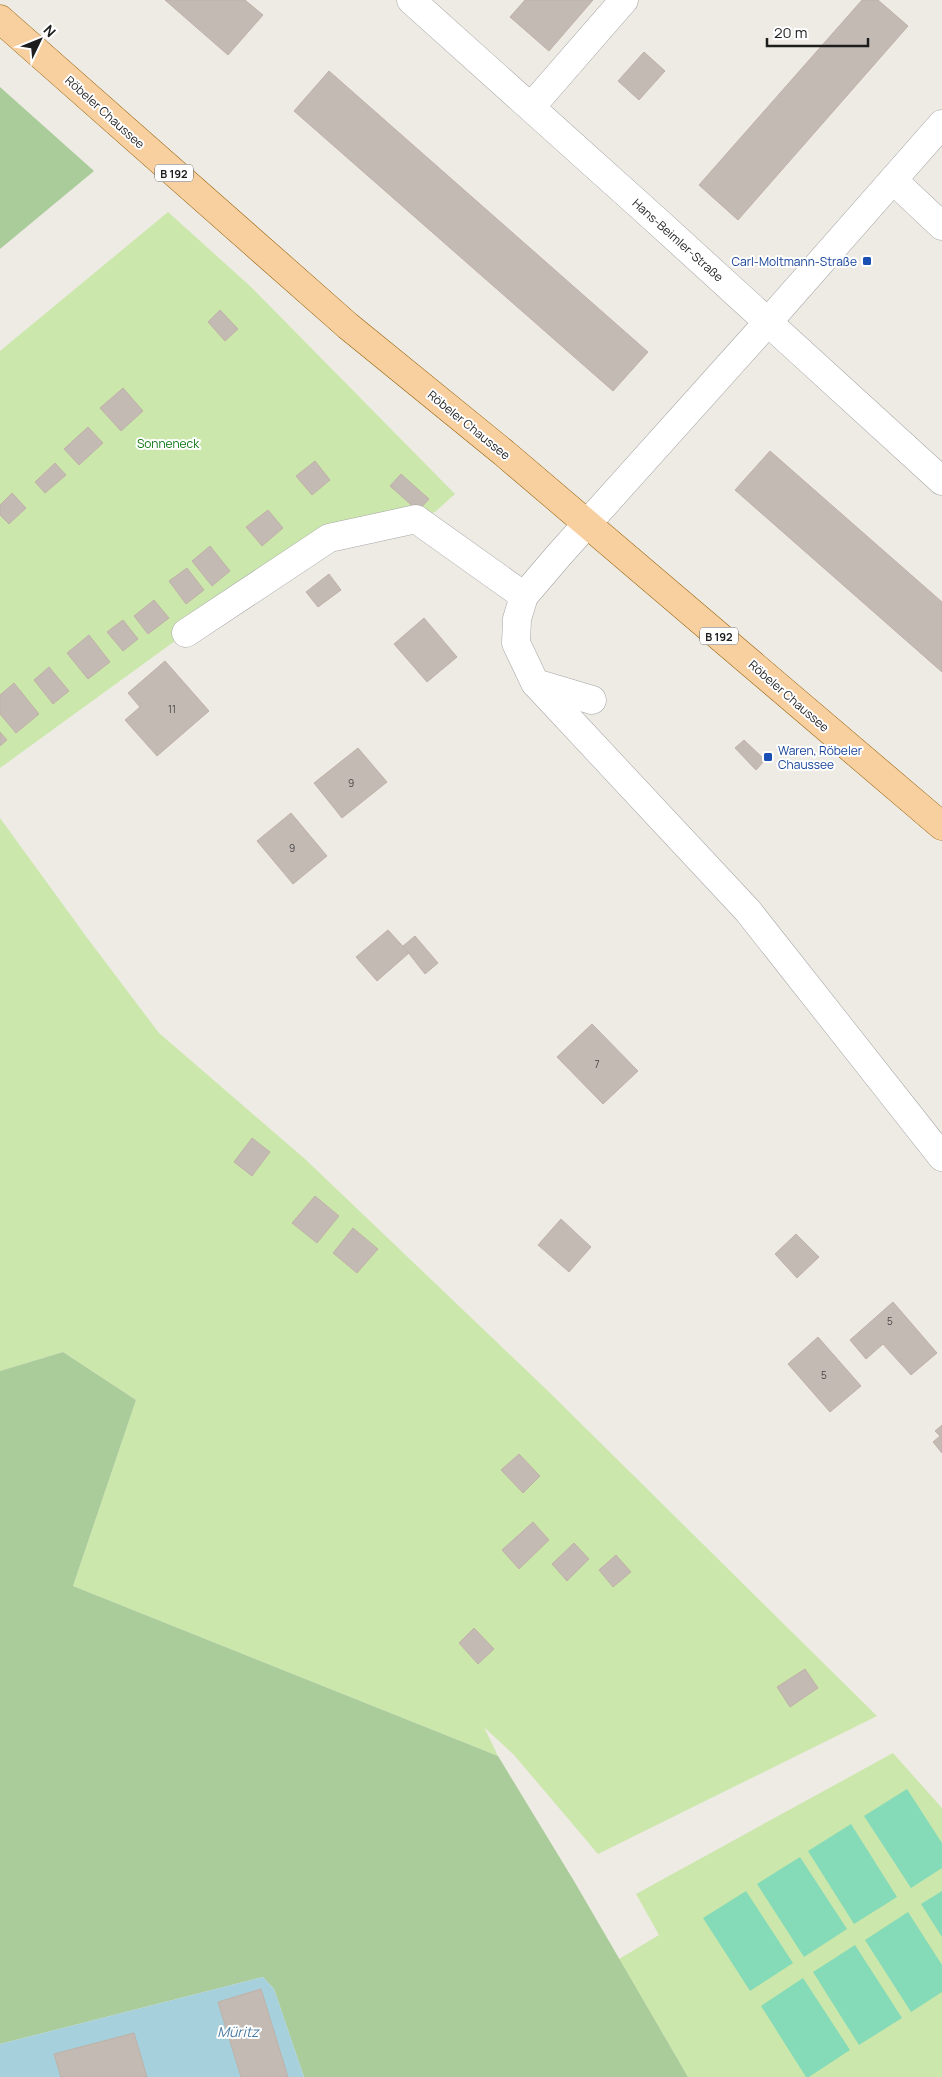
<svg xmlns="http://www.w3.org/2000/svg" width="942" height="2077" font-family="Manrope,sans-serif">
  <rect width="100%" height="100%" fill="#eeebe4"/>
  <!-- grass -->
  <g fill="#cbe7ac">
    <path d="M168 212 250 286 455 494 435 512 416 519 329 538 186 633 0 768V351Z"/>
    <path d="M0 818 88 939 159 1033 305 1159 549 1392 877 1716 598 1854 514 1755 484 1727 498 1756 73 1586 136 1400 63 1352 0 1371Z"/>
    <path d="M893 1753 942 1808V2077H688L619 1959 659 1935 636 1894Z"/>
  </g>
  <!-- forest -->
  <g fill="#aacc9a">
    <path d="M0 87 94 171 0 249Z"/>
    <path d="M63 1352 136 1400 73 1586 498 1756 574 1881 688 2077H304L274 1989 263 1977 0 2044V1371Z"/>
  </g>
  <!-- pitch -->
  <g fill="#85dbb7">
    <path d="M907 1789 942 1843V1868L911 1888 864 1816Z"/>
    <path d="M851 1824 897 1897 854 1924 808 1851Z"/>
    <path d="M800 1857 847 1929 804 1957 757 1884Z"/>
    <path d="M746 1891 793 1963 750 1991 703 1918Z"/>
    <path d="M942 1891V1937L921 1904Z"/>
    <path d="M908 1912 942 1965V1992L911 2012 865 1940Z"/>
    <path d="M855 1945 902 2018 859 2045 813 1972Z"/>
    <path d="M803 1978 850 2050 809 2077H806L761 2006Z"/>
  </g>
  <!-- water -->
  <path fill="#a6d0db" d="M263 1977 274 1989 304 2077H0V2044Z"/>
  <!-- building -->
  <g fill="#c3bab4" stroke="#c0b1a7">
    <path d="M165 0H245L263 15 228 55Z"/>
    <path d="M525 0H593L549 51 510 17Z"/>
    <path d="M862 0H878L908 26 738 220 699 185Z"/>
    <path d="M644 52 665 71 639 100 618 81Z"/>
    <path d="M329 71 648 352 613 391 294 111Z"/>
    <path d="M220 310 238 329 225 341 208 322Z"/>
    <path d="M123 388 143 411 121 431 100 408Z"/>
    <path d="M88 427 103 443 79 465 64 449Z"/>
    <path d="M770 451 942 602V672L735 490Z"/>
    <path d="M315 461 330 480 312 495 296 476Z"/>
    <path d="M55 463 66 475 45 493 35 482Z"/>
    <path d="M401 474 429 499 418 511 390 486Z"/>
    <path d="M12 493 26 508 9 524 0 515V505Z"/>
    <path d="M268 510 283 528 262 546 246 527Z"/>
    <path d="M210 546 230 571 212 586 192 561Z"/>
    <path d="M187 568 204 590 186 604 169 581Z"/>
    <path d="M329 574 341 590 318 607 306 592Z"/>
    <path d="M154 600 169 618 148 634 134 616Z"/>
    <path d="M424 618 457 657 427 682 394 644Z"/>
    <path d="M123 620 138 639 123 651 107 632Z"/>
    <path d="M89 635 110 662 88 679 67 653Z"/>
    <path d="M165 661 209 711 157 756 125 720 140 707 128 693Z"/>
    <path d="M49 667 69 691 53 704 34 680Z"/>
    <path d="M14 683 39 714 16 733 0 714V695Z"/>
    <path d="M0 732 7 740 0 746Z"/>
    <path d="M744 740 765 760 756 770 735 748Z"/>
    <path d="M358 748 387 782 342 818 314 783Z"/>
    <path d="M291 813 327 856 293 884 257 841Z"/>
    <path d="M388 930 409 953 377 981 356 957Z"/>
    <path d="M415 936 438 963 425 974 403 946Z"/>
    <path d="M592 1024 638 1071 603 1104 557 1057Z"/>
    <path d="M252 1138 270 1152 252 1176 234 1162Z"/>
    <path d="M315 1196 339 1216 317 1243 292 1223Z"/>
    <path d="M561 1219 591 1247 569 1272 538 1245Z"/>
    <path d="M353 1228 378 1249 357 1273 333 1253Z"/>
    <path d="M796 1234 819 1257 797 1278 775 1254Z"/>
    <path d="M893 1302 937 1353 911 1375 883 1344 866 1359 850 1340Z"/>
    <path d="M818 1337 861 1386 830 1412 788 1364Z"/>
    <path d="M942 1425V1453L933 1442 940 1436 935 1431Z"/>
    <path d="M519 1454 540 1476 523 1493 501 1470Z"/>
    <path d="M533 1522 549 1540 519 1569 502 1550Z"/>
    <path d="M574 1543 589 1559 567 1581 552 1564Z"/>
    <path d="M616 1555 631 1572 613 1587 599 1570Z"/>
    <path d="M474 1628 494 1649 478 1664 459 1643Z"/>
    <path d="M805 1669 818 1688 790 1707 777 1687Z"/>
    <path d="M261 1989 288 2077H241L218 2002Z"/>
    <path d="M134 2033 147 2077H61L54 2054Z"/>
  </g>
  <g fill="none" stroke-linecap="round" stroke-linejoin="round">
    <defs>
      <g id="minor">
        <path d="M411 0 656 220 942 481"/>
        <path d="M531 107 624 0"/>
        <path d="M893 180 942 226"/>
        <path d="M186 633 329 538 416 519 524 596"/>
        <path d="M536 684 748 911 942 1157"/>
        <path d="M592 700 535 683 516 643 517 619 524 596 559 555 768 322 942 124"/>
      </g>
      <path id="major" d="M0 19 348 326 504 453 942 826"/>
    </defs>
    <!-- minor casing -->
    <use href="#minor" stroke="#a5a5a5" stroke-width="29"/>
    <!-- major casing -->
    <use href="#major" stroke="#925f05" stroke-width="29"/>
    <!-- minor -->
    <use href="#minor" stroke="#fff" stroke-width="28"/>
    <!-- major -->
    <use href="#major" stroke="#f8cf9f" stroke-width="28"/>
  </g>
  <!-- markers -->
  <g fill="#1a4fb4" stroke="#fff" stroke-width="2">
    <rect x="862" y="256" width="10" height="10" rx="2.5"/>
    <rect x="763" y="752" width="10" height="10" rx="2.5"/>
  </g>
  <g text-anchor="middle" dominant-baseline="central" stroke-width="4" stroke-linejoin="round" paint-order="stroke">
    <!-- number labels -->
    <g font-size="10" fill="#474544">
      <text x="172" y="709">11</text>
      <text x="351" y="783">9</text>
      <text x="292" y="848">9</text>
      <text x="597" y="1064">7</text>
      <text x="890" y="1321">5</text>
      <text x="824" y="1375">5</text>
    </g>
    <!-- shield labels -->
    <g fill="#fff" stroke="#626262" stroke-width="1">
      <rect x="155" y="164.5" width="38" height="17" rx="4"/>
      <rect x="700" y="627.5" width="38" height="17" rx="4"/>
    </g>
    <g font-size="11" font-weight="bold" fill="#1e1e1e">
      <text x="174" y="173">B 192</text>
      <text x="719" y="636">B 192</text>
    </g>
    <!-- street labels -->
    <g font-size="12" fill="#1e1e1e" stroke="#fff">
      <text transform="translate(105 112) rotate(42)">Röbeler Chaussee</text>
      <text transform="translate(678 240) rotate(42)">Hans-Beimler-Straße</text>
      <text transform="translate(469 425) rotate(39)">Röbeler Chaussee</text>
      <text transform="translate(789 696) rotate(41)">Röbeler Chaussee</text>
    </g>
    <!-- transit labels -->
    <g font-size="12" fill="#164399" stroke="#fff" text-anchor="end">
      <text x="857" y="261">Carl-Moltmann-Straße</text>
      <text x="778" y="750" text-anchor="start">Waren, Röbeler<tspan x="778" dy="14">Chaussee</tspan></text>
    </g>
    <!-- park labels -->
    <g font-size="12" fill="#0f7815" stroke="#fff">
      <text x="168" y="443">Sonneneck</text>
    </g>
    <!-- water labels -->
    <g font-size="14" font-style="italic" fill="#4b7aa2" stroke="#fff">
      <text x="238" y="2031">Müritz</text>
    </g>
  </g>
  <!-- north arrow -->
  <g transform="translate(40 40) rotate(47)" stroke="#ffffff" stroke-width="4" paint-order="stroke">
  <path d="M0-4L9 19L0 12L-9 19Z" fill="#1e1e1e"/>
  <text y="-8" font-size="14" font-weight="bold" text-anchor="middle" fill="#1e1e1e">N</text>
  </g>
  <!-- scale -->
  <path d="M767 38v8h101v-8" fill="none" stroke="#1e1e1e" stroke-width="2.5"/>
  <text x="774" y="38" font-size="15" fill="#1e1e1e" stroke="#ffffff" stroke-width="4" paint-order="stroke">20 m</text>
</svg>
